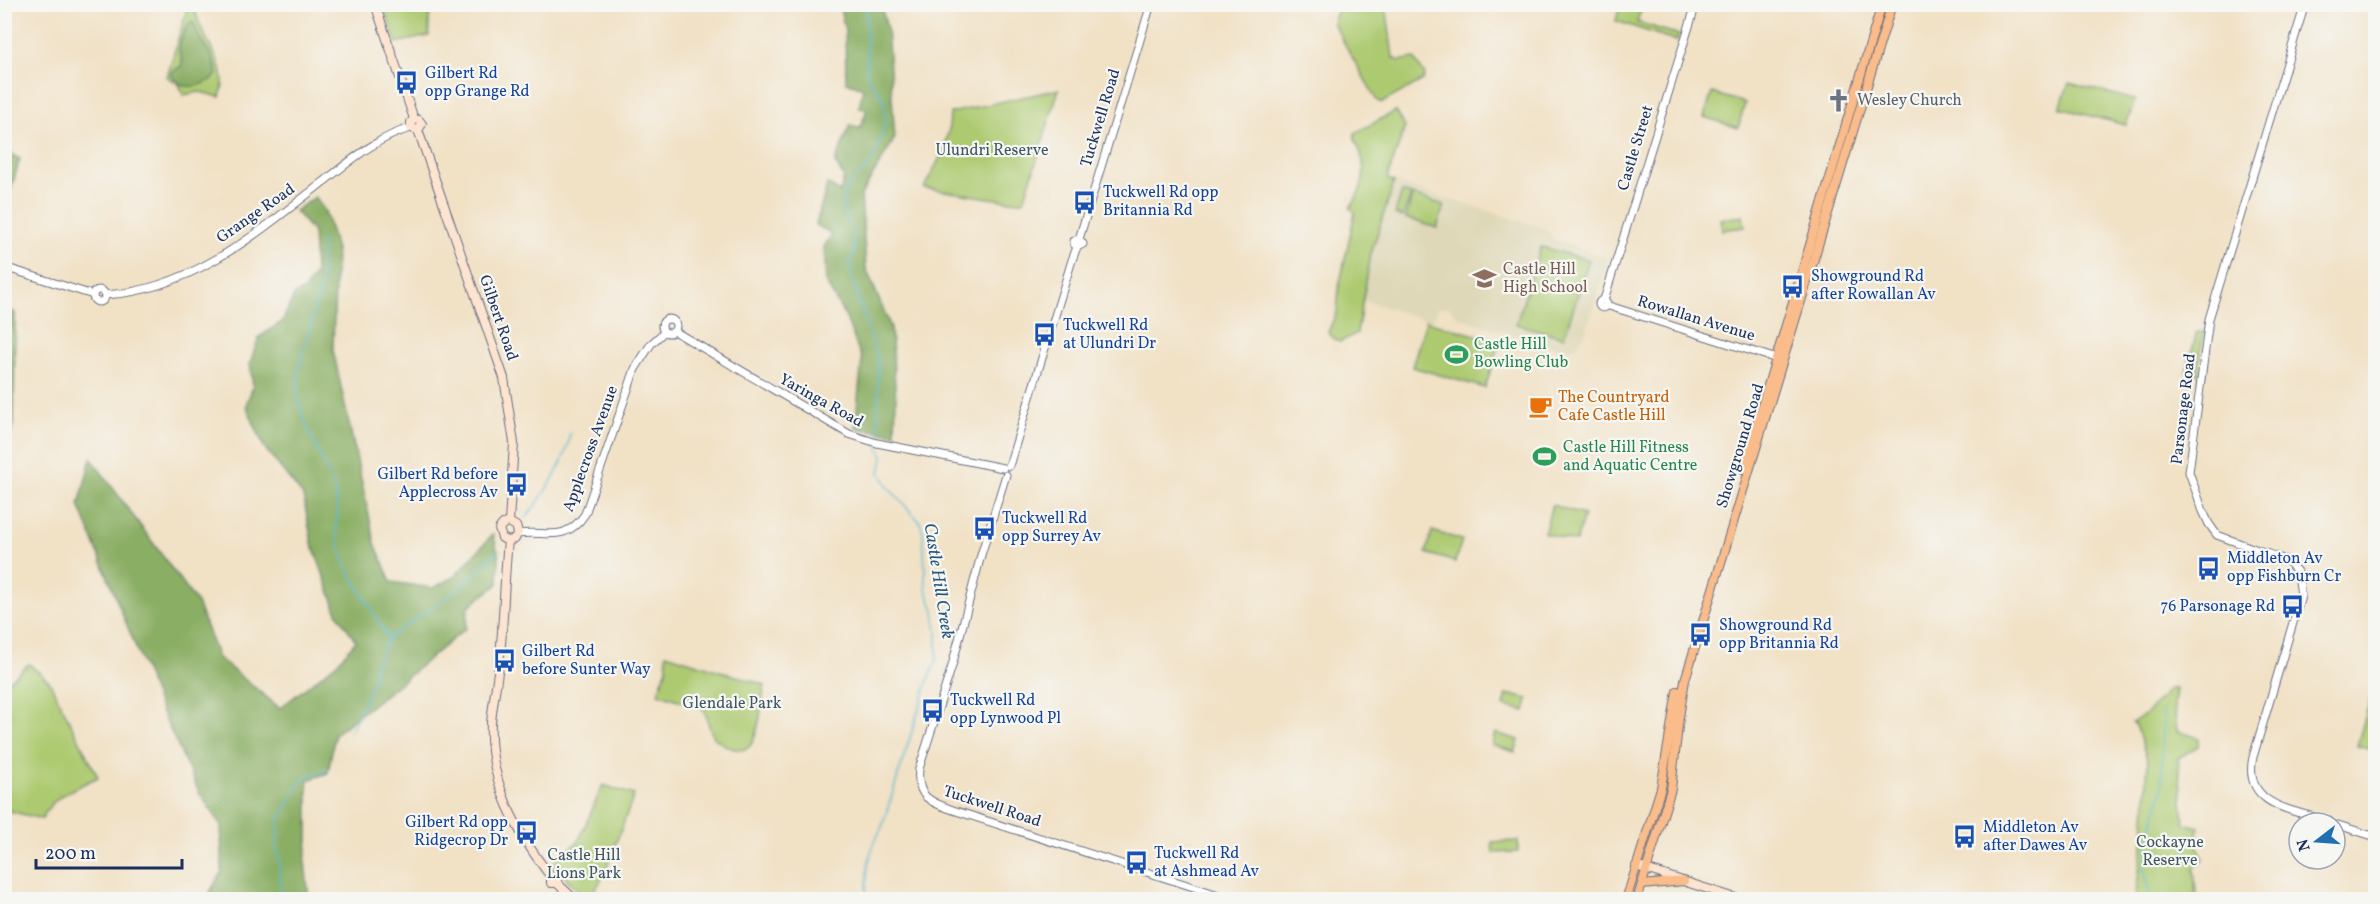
<svg xmlns="http://www.w3.org/2000/svg" width="2380" height="904" font-family="Vollkorn,serif">
  <rect width="100%" height="100%" fill="#f6f6f2"/>
  <filter id="ink" filterUnits="userSpaceOnUse"><feTurbulence type="fractalNoise" baseFrequency=".0167" numOctaves="2"/><feDisplacementMap in="SourceGraphic" scale="12" xChannelSelector="R" yChannelSelector="G"/><feConvolveMatrix kernelMatrix="1 2 1 2 8 2 1 2 1" color-interpolation-filters="sRGB"/></filter>
  <filter id="wash" filterUnits="userSpaceOnUse"><feTurbulence type="fractalNoise" baseFrequency=".008" numOctaves="4" result="noise"/><feDisplacementMap in="SourceGraphic" scale="24" xChannelSelector="R" yChannelSelector="G"/><feGaussianBlur stdDeviation="1.35" result="paint"/><feColorMatrix in="noise" values="0 0 0 0 0 0 0 0 0 0 0 0 0 0 0 0 0 1.4 0 .05"/><feComposite in="paint" operator="in"/></filter>
  <g filter="url(#wash)">
    <rect width="100%" height="100%" fill="#f1e1c5"/>
    <!-- built -->
    <path fill="#dfd8b8" d="M1394 182 1546 229 1555 240 1609 258 1584 337 1574 348 1561 349 1460 318 1448 307 1438 308 1432 322 1364 300 1371 254Z"/>
    <!-- green -->
    <g fill="#adca71" stroke="#647c68" stroke-width="1.5">
      <path d="M1620 4 1641 10 1637 22 1679 35 1677 41 1616 21Z"/>
      <path d="M188 5H195C195 29 223 57 223 83 223 87 221 93 220 97L200 92 184 95 178 83 167 77Z"/>
      <path d="M383 5H432L429 19V36L396 43Z"/>
      <path d="M1340 5H1386L1393 58 1399 61 1414 58 1425 75 1423 80 1382 103 1377 101 1333 23Z"/>
      <path d="M2069 83 2135 100 2126 125 2060 108Z"/>
      <path d="M1059 89 1024 201H1009L924 188 943 152 949 129 950 113Z"/>
      <path d="M1712 93 1745 103 1738 128 1704 117Z"/>
      <path d="M1396 111 1405 127 1387 179 1394 182 1371 254 1357 333 1340 342 1335 340 1328 332 1337 312 1339 287 1355 212 1350 208C1363 190 1368 172 1360 151 1358 144 1353 140 1355 133Z"/>
      <path d="M1402 192 1411 195 1403 217 1395 214Z"/>
      <path d="M1412 195 1444 205 1437 228 1406 218Z"/>
      <path d="M1743 216 1745 227 1722 230 1720 219Z"/>
      <path d="M1541 247 1589 260 1564 337 1516 324Z"/>
      <path d="M1426 321 1500 342 1485 388 1412 367Z"/>
      <path d="M2197 332H2203L2199 374 2186 372Z"/>
      <path d="M1552 505 1584 515 1576 542 1544 533Z"/>
      <path d="M1432 531 1462 540 1455 562 1426 553Z"/>
      <path d="M666 654 765 685C761 703 761 725 753 741 746 759 722 745 714 737 709 731 707 716 704 709L658 693 667 668Z"/>
      <path d="M29 664 49 681 98 777C76 788 52 795 42 819L5 810V684Z"/>
      <path d="M2375 682V751L2357 746Z"/>
      <path d="M2169 689H2176L2174 704 2177 731 2199 738 2198 746 2178 758 2184 823 2199 827 2197 845 2204 859 2194 868 2196 895 2182 899H2135L2144 837 2148 762 2136 725 2132 723 2148 712Z"/>
      <path d="M1507 694 1528 699 1525 711 1504 706Z"/>
      <path d="M1495 733 1519 740 1515 752 1492 745Z"/>
      <path d="M603 785 634 795 604 875 590 899H587L551 864 578 842Z"/>
      <path d="M1518 841V852L1493 853 1492 842Z"/>
    </g>
    <!-- forest -->
    <g fill="#8aae63" stroke="#526e60" stroke-width="1.5">
      <path d="M839 5H881L887 28 895 138 861 195 866 268 891 328 896 400 895 434 855 428 862 359 846 318 826 283 824 247 832 234 816 225 827 184 840 192 844 177 835 163 850 125 860 128 867 110 859 107 863 88 846 82 845 30Z"/>
      <path d="M191 22 194 23 199 37 210 53 216 67V76C203 87 180 93 171 73L182 65C183 58 180 57 179 50 179 42 185 27 191 22Z"/>
      <path d="M10 154 20 159 5 209V169Z"/>
      <path d="M315 197 325 211 336 249 333 350 375 543 391 582 433 588 454 577 493 534 499 557 498 584 468 607 466 628 399 684 335 734 328 773 308 780V840L305 862 309 899H206L222 871 221 825 200 794 160 708 79 505 91 458 197 603 218 658 280 708 337 663 356 641 338 615 312 543 303 496 264 447 246 405 253 386 250 363 259 337 282 322 294 295 304 290 315 274 313 232 295 211Z"/>
      <path d="M5 306 15 313 14 425 5 448Z"/>
    </g>
    <g fill="none" stroke-linecap="round" stroke-linejoin="round">
      <!-- stream -->
      <g stroke="#51b6cf" stroke-width="1.5">
        <path d="M866 4 867 71 869 80 883 98 886 120 876 153 868 167 849 184 844 194 843 204 845 215 853 230 854 253 850 260 853 282 878 359V423L880 435 878 441"/>
        <path d="M322 238V281L298 372V398L305 422 332 481 336 495 338 513 336 528 338 542 347 568 388 638"/>
        <path d="M526 518C544 494 567 463 570 433"/>
        <path d="M350 732 375 677 374 668 388 638 459 589 499 550"/>
        <path d="M282 900 277 844 279 833 278 823 300 782 307 776 328 770"/>
        <path d="M865 900C867 890 866 884 867 875 868 858 874 841 882 827L928 680 937 660V633L934 610 926 589 923 533 920 522 889 488 880 473 883 457 878 445"/>
        <path d="M2151 900 2145 870 2148 841 2162 791 2163 711"/>
      </g>
    </g>
  </g>
  <g filter="url(#ink)">
    <g fill="none" stroke-linecap="round" stroke-linejoin="round">
      <defs>
        <g id="tertiary">
          <path d="M2305 4 2209 319 2189 472 2203 511 2209 524 2217 535 2288 561 2298 573 2301 596 2253 757C2242 806 2293 810 2329 821"/>
          <path d="M1077 247 1074 244V241L1079 239 1151 4"/>
          <path d="M4 267 93 295"/>
          <circle cx="99" cy="296" r="6"/>
          <path d="M105 295C189 291 258 233 322 183 349 162 377 137 411 128"/>
          <path d="M1604 300 1696 4"/>
          <circle cx="1603" cy="304" r="4"/>
          <path d="M1606 305 1777 359"/>
          <circle cx="669" cy="326" r="7"/>
          <path d="M674 331 849 434 877 443 1003 468"/>
          <path d="M1009 466 1072 260 1077 247 1083 244 1079 239"/>
          <path d="M1006 475 981 555 952 666 919 769C916 797 930 802 953 810L1234 900"/>
          <path d="M517 534C546 530 565 544 585 514L635 369 651 344 664 332"/>
          <path d="M2338 825 2376 837"/>
        </g>
        <g id="secondary">
          <path d="M375 4 414 119"/>
          <path d="M414 119 411 122V128L418 130"/>
          <path d="M414 119 419 120 422 124 418 130"/>
          <path d="M418 130 504 378 514 443 509 522"/>
          <path d="M508 541C504 579 504 617 500 655 498 678 493 700 491 723 488 781 517 833 551 877V883H557"/>
          <path d="M508 541 502 538 499 529 503 524 509 522"/>
          <path d="M508 541 515 539 518 532 516 526 509 522"/>
          <path d="M1636 866 1742 900"/>
          <path d="M557 879V883L575 900"/>
        </g>
        <g id="primary">
          <path d="M1743 469 1882 4"/>
          <path d="M1642 885 1684 881"/>
          <path d="M1626 900 1661 788 1677 691"/>
          <path d="M1637 900 1671 789 1679 717 1685 680 1892 4"/>
        </g>
      </defs>
      <!-- tertiary casing -->
      <use href="#tertiary" stroke="#666d82" stroke-width="9"/>
      <!-- secondary casing -->
      <use href="#secondary" stroke="#666d82" stroke-width="10"/>
      <!-- primary casing -->
      <use href="#primary" stroke="#666d82" stroke-width="10"/>
      <!-- tertiary -->
      <use href="#tertiary" stroke="#fff" stroke-width="7"/>
      <!-- secondary -->
      <use href="#secondary" stroke="#fde4d0" stroke-width="8"/>
      <!-- primary -->
      <use href="#primary" stroke="#f9bc8a" stroke-width="8"/>
    </g>
  </g>
  <!-- icons -->
  <defs>
    <symbol id="bus-bare" viewBox="-9 -9 18 18"><path d="M-5-6H5V4H4V6H2V4H-2V6H-4V4H-5ZM-3.5-4V0h7V-4ZM-3.5 1.2v1.5H-2V1.2ZM2 1.2v1.5H3.5V1.2Z" fill="#1a4fb4" stroke="#f6f6f2" stroke-width="2.5" paint-order="stroke"/></symbol>
    <symbol id="church-bare" viewBox="-9 -9 18 18"><path d="M-1.2-6h2.4v3.5h3.3v2.4h-3.3V6h-2.4V-.1h-3.3v-2.4h3.3Z" fill="#6b7280" stroke="#f6f6f2" stroke-width="2.5" paint-order="stroke"/></symbol>
    <symbol id="school-bare" viewBox="-9 -9 18 18"><path d="M0-5L7-2L0 1L-7-2ZM-4 1L0 2.5L4 1V4Q0 6-4 4Z" fill="#8d6e63" stroke="#f6f6f2" stroke-width="2.5" paint-order="stroke"/></symbol>
    <symbol id="stadium-bare" viewBox="-9 -9 18 18"><path d="M0-5a6.5 5 0 1 0 0 10a6.5 5 0 1 0 0-10ZM-3.5-1.8h7v3.6h-7Z" fill="#2e9e5b" stroke="#f6f6f2" stroke-width="2.5" paint-order="stroke"/></symbol>
    <symbol id="cafe-bare" viewBox="-9 -9 18 18"><path d="M-5.5-4.5H6V0H3Q3 3.5 0 3.5H-2.5Q-5.5 3.5-5.5 0ZM3-3.2v2h1.7v-2ZM-6 4.5H4V6H-6Z" fill="#e8710a" stroke="#f6f6f2" stroke-width="2.5" paint-order="stroke"/></symbol>
  </defs>
  <g fill-rule="evenodd">
    <use href="#bus-bare" x="390" y="66" width="33" height="33"/>
    <use href="#church-bare" x="1822" y="84" width="33" height="33"/>
    <use href="#bus-bare" x="1068" y="186" width="33" height="33"/>
    <use href="#school-bare" x="1468" y="262" width="33" height="33"/>
    <use href="#bus-bare" x="1776" y="270" width="33" height="33"/>
    <use href="#bus-bare" x="1028" y="318" width="33" height="33"/>
    <use href="#stadium-bare" x="1440" y="338" width="33" height="33"/>
    <use href="#cafe-bare" x="1524" y="390" width="33" height="33"/>
    <use href="#stadium-bare" x="1528" y="440" width="33" height="33"/>
    <use href="#bus-bare" x="500" y="468" width="33" height="33"/>
    <use href="#bus-bare" x="968" y="512" width="33" height="33"/>
    <use href="#bus-bare" x="2192" y="552" width="33" height="33"/>
    <use href="#bus-bare" x="2276" y="590" width="33" height="33"/>
    <use href="#bus-bare" x="1684" y="618" width="33" height="33"/>
    <use href="#bus-bare" x="488" y="644" width="33" height="33"/>
    <use href="#bus-bare" x="916" y="694" width="33" height="33"/>
    <use href="#bus-bare" x="510" y="816" width="33" height="33"/>
    <use href="#bus-bare" x="1948" y="820" width="33" height="33"/>
    <use href="#bus-bare" x="1120" y="846" width="33" height="33"/>
  </g>
  <g text-anchor="middle" dominant-baseline="central" stroke-width="4.5" stroke-linejoin="round" paint-order="stroke">
    <!-- transit labels -->
    <g font-size="16" fill="#164399" stroke="#f6f6f2" text-anchor="start">
      <text x="425" y="74">Gilbert Rd<tspan x="425" dy="18">opp Grange Rd</tspan></text>
      <text x="1103" y="193">Tuckwell Rd opp<tspan x="1103" dy="18">Britannia Rd</tspan></text>
      <text x="1811" y="277">Showground Rd<tspan x="1811" dy="18">after Rowallan Av</tspan></text>
      <text x="1063" y="326">Tuckwell Rd<tspan x="1063" dy="18">at Ulundri Dr</tspan></text>
      <text x="498" y="475" text-anchor="end">Gilbert Rd before<tspan x="498" dy="18">Applecross Av</tspan></text>
      <text x="1002" y="519">Tuckwell Rd<tspan x="1002" dy="18">opp Surrey Av</tspan></text>
      <text x="2227" y="559">Middleton Av<tspan x="2227" dy="18">opp Fishburn Cr</tspan></text>
      <text x="2275" y="607" text-anchor="end">76 Parsonage Rd</text>
      <text x="1719" y="626">Showground Rd<tspan x="1719" dy="18">opp Britannia Rd</tspan></text>
      <text x="522" y="652">Gilbert Rd<tspan x="522" dy="18">before Sunter Way</tspan></text>
      <text x="950" y="701">Tuckwell Rd<tspan x="950" dy="18">opp Lynwood Pl</tspan></text>
      <text x="508" y="823" text-anchor="end">Gilbert Rd opp<tspan x="508" dy="18">Ridgecrop Dr</tspan></text>
      <text x="1983" y="828">Middleton Av<tspan x="1983" dy="18">after Dawes Av</tspan></text>
      <text x="1154" y="854">Tuckwell Rd<tspan x="1154" dy="18">at Ashmead Av</tspan></text>
    </g>
    <!-- worship labels -->
    <g font-size="16" fill="#5b616d" stroke="#f6f6f2" text-anchor="start">
      <text x="1857" y="101">Wesley Church</text>
    </g>
    <!-- street labels -->
    <g font-size="16" fill="#1b2f5e" stroke="#f6f6f2">
      <text transform="translate(1101 118) rotate(-73)">Tuckwell Road</text>
      <text transform="translate(1636 148) rotate(-73)">Castle Street</text>
      <text transform="translate(256 214) rotate(-35)">Grange Road</text>
      <text transform="translate(498 318) rotate(71)">Gilbert Road</text>
      <text transform="translate(1696 319) rotate(17)">Rowallan Avenue</text>
      <text transform="translate(821 401) rotate(29)">Yaringa Road</text>
      <text transform="translate(2184 409) rotate(-83)">Parsonage Road</text>
      <text transform="translate(1741 446) rotate(-73)">Showground Road</text>
      <text transform="translate(591 449) rotate(-70)">Applecross Avenue</text>
      <text transform="translate(992 807) rotate(18)">Tuckwell Road</text>
    </g>
    <!-- park labels -->
    <g font-size="16" fill="#405663" stroke="#f6f6f2">
      <text x="992" y="151">Ulundri Reserve</text>
      <text x="732" y="704">Glendale Park</text>
      <text x="2170" y="843">Cockayne<tspan x="2170" dy="18">Reserve</tspan></text>
      <text x="584" y="856">Castle Hill<tspan x="584" dy="18">Lions Park</tspan></text>
    </g>
    <!-- education labels -->
    <g font-size="16" fill="#785e54" stroke="#f6f6f2" text-anchor="start">
      <text x="1503" y="270">Castle Hill<tspan x="1503" dy="18">High School</tspan></text>
    </g>
    <!-- leisure labels -->
    <g font-size="16" fill="#27864d" stroke="#f6f6f2" text-anchor="start">
      <text x="1474" y="345">Castle Hill<tspan x="1474" dy="18">Bowling Club</tspan></text>
      <text x="1563" y="448">Castle Hill Fitness<tspan x="1563" dy="18">and Aquatic Centre</tspan></text>
    </g>
    <!-- food labels -->
    <g font-size="16" fill="#c56008" stroke="#f6f6f2" text-anchor="start">
      <text x="1558" y="398">The Countryard<tspan x="1558" dy="18">Cafe Castle Hill</tspan></text>
    </g>
    <!-- water labels -->
    <g font-size="18" font-style="italic" fill="#2b5880" stroke="#f6f6f2">
      <text transform="translate(938 581) rotate(81)">Castle Hill Creek</text>
    </g>
  </g>
  <!-- margin -->
  <rect width="2380" height="904" fill="none" stroke="#f6f6f2" stroke-width="24"/>
  <!-- north arrow -->
  <g transform="translate(2317 841) rotate(253)"><circle r="28" fill="#f6f6f2" stroke="#9ea6b7" stroke-width="1.5"/>
  <path d="M0-4.5L10 22L0 15L-10 22Z" fill="#1f6fb2"/>
  <text y="-9" font-size="16" font-weight="bold" text-anchor="middle" fill="#1b2f5e">N</text>
  </g>
  <!-- scale -->
  <path d="M36 859v9h146v-9" fill="none" stroke="#1b2f5e" stroke-width="3"/>
  <text x="45" y="859" font-size="18" fill="#1b2f5e" stroke="#f6f6f2" stroke-width="4.5" paint-order="stroke">200 m</text>
</svg>
